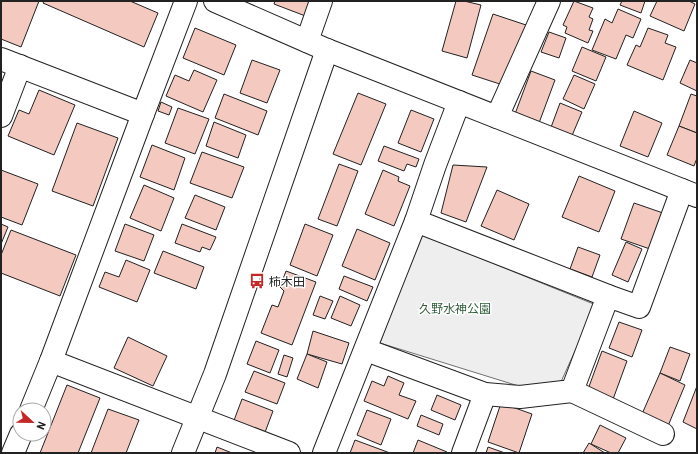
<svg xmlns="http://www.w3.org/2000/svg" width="698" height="454" font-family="Barlow,'Noto Sans JP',sans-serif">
  <rect width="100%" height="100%" fill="#fff"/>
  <!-- green -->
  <path fill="#eee" stroke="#6f6f6f" d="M420 234 596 305 554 397 380 343Z"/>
  <!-- building -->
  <g fill="#f3c9c0" stroke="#222">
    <path d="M1 1H39L21 47 1 39Z"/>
    <path d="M44 1H130L158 13 144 47 43 3Z"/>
    <path d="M275 1H314L308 17 274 4Z"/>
    <path d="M456 1H464L481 5 467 58 442 51Z"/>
    <path d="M574 1 593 8 589 17 593 19 589 30 593 31 588 43 565 33 567 27 563 25Z"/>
    <path d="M622 1H645L641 13 620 5Z"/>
    <path d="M657 1H689L695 4 684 31 650 16Z"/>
    <path d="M618 9 641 19 633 38 626 35 616 59 592 50 605 19 612 23Z"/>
    <path d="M493 14 526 25 506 86 472 75Z"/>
    <path d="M195 28 236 45 224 75 183 58Z"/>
    <path d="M648 28 668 35 665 43 676 47 663 80 627 65 636 45 640 47Z"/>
    <path d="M549 32 566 38 559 58 541 52Z"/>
    <path d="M582 47 606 57 596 81 572 71Z"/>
    <path d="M252 60 280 70 267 103 240 93Z"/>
    <path d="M690 60 697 63V91L680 83Z"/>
    <path d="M194 70 217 80 203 112 166 96 175 75 189 81Z"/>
    <path d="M531 71 555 80 539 123 515 114Z"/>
    <path d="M574 75 595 84 584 109 563 99Z"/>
    <path d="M39 90 75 105 54 155 8 136 19 110 29 114Z"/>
    <path d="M358 93 386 104 361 165 333 154Z"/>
    <path d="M224 94 267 111 258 135 215 118Z"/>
    <path d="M691 94 697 96V133L679 126Z"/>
    <path d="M161 102 172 107 169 115 158 111Z"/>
    <path d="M560 103 582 112 571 138 550 130Z"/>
    <path d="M178 108 209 119 195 154 165 143Z"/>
    <path d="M411 110 434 119 421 152 398 143Z"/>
    <path d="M634 111 662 123 648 157 620 146Z"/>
    <path d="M214 122 246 135 238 158 206 146Z"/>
    <path d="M77 123 118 138 93 206 52 191Z"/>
    <path d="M679 126 697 133V158L694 166 667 155Z"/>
    <path d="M152 145 185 158 174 190 140 177Z"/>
    <path d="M384 146 419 159 416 167 407 164 404 171 378 161Z"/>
    <path d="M202 152 244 167 232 198 190 183Z"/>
    <path d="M339 164 358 171 337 226 318 219Z"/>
    <path d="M453 165 487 167 466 222 441 213Z"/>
    <path d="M1 170 38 184 22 225 1 217Z"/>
    <path d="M383 170 399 177 398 181 410 186 394 226 365 214Z"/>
    <path d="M579 176 615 191 599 232 562 217Z"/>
    <path d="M144 185 174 198 161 231 130 218Z"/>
    <path d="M497 190 529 204 514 240 481 226Z"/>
    <path d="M195 195 225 207 216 230 185 218Z"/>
    <path d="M634 203 663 213 650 249 621 239Z"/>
    <path d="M1 224 8 227 1 244Z"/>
    <path d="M125 224 154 235 144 261 115 251Z"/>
    <path d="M182 224 216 237 210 250 202 247 200 252 175 243Z"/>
    <path d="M305 224 333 235 317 276 290 265Z"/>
    <path d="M357 229 390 243 375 280 342 266Z"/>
    <path d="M11 230 76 255 60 296 1 273V255Z"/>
    <path d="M626 242 642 249 628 282 612 275Z"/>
    <path d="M578 247 600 255 592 277 570 269Z"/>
    <path d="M163 251 204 267 196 289 154 273Z"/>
    <path d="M126 260 150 270 137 302 99 287 105 272 119 277Z"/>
    <path d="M286 271 316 282 292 345 261 333 272 305 278 307 284 291 280 287Z"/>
    <path d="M344 276 373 287 367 301 339 289Z"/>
    <path d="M320 296 333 301 325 319 313 315Z"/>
    <path d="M340 296 360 305 351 326 331 318Z"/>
    <path d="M619 322 642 330 632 357 609 348Z"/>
    <path d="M313 331 349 343 342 364 307 354Z"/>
    <path d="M128 337 167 356 153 386 114 368Z"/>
    <path d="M256 341 279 350 270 373 247 364Z"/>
    <path d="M670 347 690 354 680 381 660 373Z"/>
    <path d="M602 351 627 361 612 402 587 392Z"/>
    <path d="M307 354 327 362 318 388 297 379Z"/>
    <path d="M284 355 293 358 287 377 278 374Z"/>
    <path d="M254 371 285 383 277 404 245 392Z"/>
    <path d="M660 373 685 385 668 426 642 414Z"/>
    <path d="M388 376 404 383 399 395 416 401 408 419 364 401 372 381 384 386Z"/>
    <path d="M67 385 100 398 78 453H40Z"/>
    <path d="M697 386V429L683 422Z"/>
    <path d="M437 395 461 405 455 420 431 410Z"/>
    <path d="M242 399 273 411 264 435 233 423Z"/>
    <path d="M501 403 532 414 519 453 488 442Z"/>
    <path d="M108 409 139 420 126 453H91Z"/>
    <path d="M367 410 391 419 381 445 357 435Z"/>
    <path d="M421 415 443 424 439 435 417 426Z"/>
    <path d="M600 425 626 438 618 453H611L591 444Z"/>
    <path d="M355 440 390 453H350Z"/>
    <path d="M418 440 447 452V453H413Z"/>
    <path d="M589 443 605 453H583Z"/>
    <path d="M217 447 232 453H215Z"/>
    <path d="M488 447 505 453H486Z"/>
  </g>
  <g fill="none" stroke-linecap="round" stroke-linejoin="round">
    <defs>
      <g id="minor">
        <path d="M215 1 327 50 697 196"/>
        <path d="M307 41 321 1"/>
        <path d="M1 59 143 114"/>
        <path d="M1 116 20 66"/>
        <path d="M497 117 549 1"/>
        <path d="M416 221 608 296"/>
        <path d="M366 350 485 394 520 397 572 391 608 296 639 307 682 190"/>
        <path d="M51 361 289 453"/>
        <path d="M572 391 663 434"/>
        <path d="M31 410 51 361 143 114 186 1"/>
        <path d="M13 453 21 434"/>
        <path d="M183 453 215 374 327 50"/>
        <path d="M324 453 416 221 435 165 459 102"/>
        <path d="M463 453 485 394"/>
      </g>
    </defs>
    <!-- minor casing -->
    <use href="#minor" stroke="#222" stroke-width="24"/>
    <!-- minor -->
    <use href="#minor" stroke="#fff" stroke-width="22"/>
  </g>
  <!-- icons -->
  <defs>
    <symbol id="bus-bare" viewBox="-9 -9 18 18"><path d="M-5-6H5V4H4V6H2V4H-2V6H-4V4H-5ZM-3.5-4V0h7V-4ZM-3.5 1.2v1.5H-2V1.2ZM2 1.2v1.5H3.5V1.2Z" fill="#c62828" stroke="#fff" stroke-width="2.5" paint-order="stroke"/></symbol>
  </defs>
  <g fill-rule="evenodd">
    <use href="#bus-bare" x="246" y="270" width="22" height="22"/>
  </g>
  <g text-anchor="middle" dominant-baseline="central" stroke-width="3" stroke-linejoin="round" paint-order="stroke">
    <!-- poi labels -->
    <g font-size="12" fill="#222" stroke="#fff" text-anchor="start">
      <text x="269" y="281">柿木田</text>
    </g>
    <!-- park labels -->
    <g font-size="12" fill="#2f5e38" stroke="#fff">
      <text x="455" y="308">久野水神公園</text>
    </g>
  </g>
  <!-- border -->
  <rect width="698" height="454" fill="none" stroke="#222222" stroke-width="4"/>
  <!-- north arrow -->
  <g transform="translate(32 422) rotate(112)"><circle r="19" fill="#ffffff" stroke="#a7a7a7"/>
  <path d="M0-3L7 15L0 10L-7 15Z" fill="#c62828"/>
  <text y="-6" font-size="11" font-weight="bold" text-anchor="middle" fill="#222222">N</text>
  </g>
</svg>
